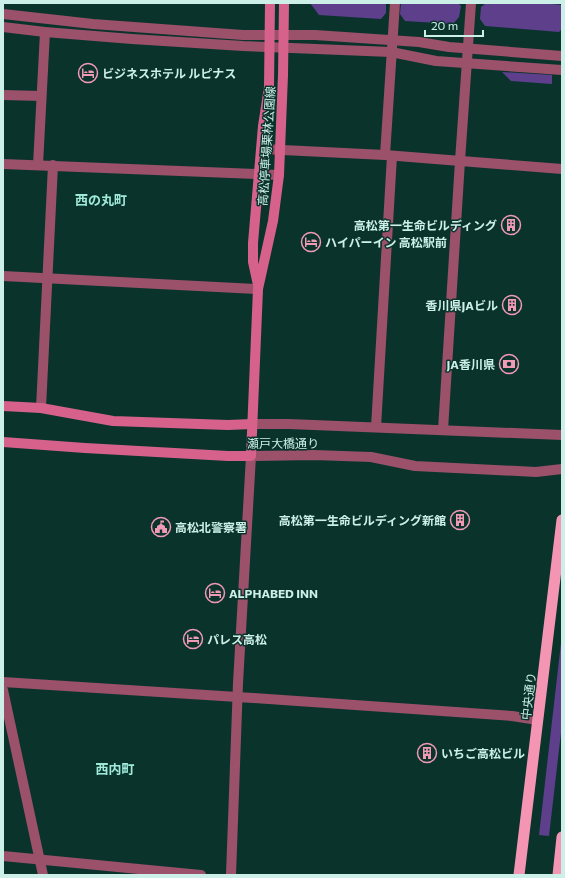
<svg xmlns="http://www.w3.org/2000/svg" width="565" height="878" font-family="Commissioner,'Noto Sans JP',sans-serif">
  <rect width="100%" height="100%" fill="#0a332c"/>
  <!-- green -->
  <g fill="#5d3f8c">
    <path d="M310 3H386V13L381 19 319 15Z"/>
    <path d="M401 3H458L461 6 459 17 453 24 405 21 400 14Z"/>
    <path d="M486 3H542L562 5V29L559 32 485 26 480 19 481 7Z"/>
    <path d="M502 72 552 75V84L511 81Z"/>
    <path d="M562 634V724L549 836 539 835Z"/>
  </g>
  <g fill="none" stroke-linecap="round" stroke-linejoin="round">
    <!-- minor -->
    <g stroke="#9a5169" stroke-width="10">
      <path d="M3 95 41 96"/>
      <path d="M385 155 395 3"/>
      <path d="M38 165 45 32"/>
      <path d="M3 276 258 289"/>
      <path d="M41 408 53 165"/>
      <path d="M376 427 392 156"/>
      <path d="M443 430 460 161 471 3"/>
      <path d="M3 682 253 698 512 716 538 720"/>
      <path d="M3 690 43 875"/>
      <path d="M3 856 201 875"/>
      <path d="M231 875 238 683 251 456"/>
    </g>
    <!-- tertiary -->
    <g stroke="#9a5169" stroke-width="10">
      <path d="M3 14 93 24 243 35H315L419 42 449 47 562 56"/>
      <path d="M3 27 45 32 132 39 243 46 391 52 436 61 562 70"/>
      <path d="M262 149 385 155 562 169"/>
      <path d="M3 164 279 175"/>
      <path d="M252 424H289L562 435"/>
      <path d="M251 456 314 455 371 457 415 466 536 472 562 469"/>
    </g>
    <!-- secondary -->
    <g stroke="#d6628c" stroke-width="10">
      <path d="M258 285 253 262V243L263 126 269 87 270 3"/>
      <path d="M3 406 41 408 113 421 228 425 252 424"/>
      <path d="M3 442 85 448 228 456H251L258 289 273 221 279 175 283 75 284 3"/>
    </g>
    <!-- trunk -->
    <g stroke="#f595b4" stroke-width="11">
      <path d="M519 875 562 520"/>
      <path d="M558 875 562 837"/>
    </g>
  </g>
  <!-- icons -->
  <defs>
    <symbol id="hotel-ring" viewBox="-11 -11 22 22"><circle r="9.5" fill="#0a332c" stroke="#f09ab5" stroke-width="1.5"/><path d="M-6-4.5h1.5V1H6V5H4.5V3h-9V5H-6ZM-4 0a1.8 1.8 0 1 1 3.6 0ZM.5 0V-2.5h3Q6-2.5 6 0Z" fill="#f09ab5"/></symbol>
    <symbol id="building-ring" viewBox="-11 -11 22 22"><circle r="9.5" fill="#0a332c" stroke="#f09ab5" stroke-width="1.5"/><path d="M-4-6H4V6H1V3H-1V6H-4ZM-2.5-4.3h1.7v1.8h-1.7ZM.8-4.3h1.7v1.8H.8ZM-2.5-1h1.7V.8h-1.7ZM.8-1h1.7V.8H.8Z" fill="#f09ab5"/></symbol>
    <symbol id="bank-ring" viewBox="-11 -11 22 22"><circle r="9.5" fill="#0a332c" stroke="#f09ab5" stroke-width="1.5"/><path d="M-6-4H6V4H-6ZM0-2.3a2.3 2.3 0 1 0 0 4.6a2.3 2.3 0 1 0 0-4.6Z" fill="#f09ab5"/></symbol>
    <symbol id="civic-ring" viewBox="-11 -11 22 22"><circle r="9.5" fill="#0a332c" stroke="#f09ab5" stroke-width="1.5"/><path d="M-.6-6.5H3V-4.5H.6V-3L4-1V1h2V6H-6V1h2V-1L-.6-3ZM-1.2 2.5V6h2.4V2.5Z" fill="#f09ab5"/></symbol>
  </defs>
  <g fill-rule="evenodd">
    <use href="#hotel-ring" x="77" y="62" width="22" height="22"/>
    <use href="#building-ring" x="500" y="214" width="22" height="22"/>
    <use href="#hotel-ring" x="300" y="231" width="22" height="22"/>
    <use href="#building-ring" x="501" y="294" width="22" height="22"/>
    <use href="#bank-ring" x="498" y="353" width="22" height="22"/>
    <use href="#building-ring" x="449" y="509" width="22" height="22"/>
    <use href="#civic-ring" x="150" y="516" width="22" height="22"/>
    <use href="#hotel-ring" x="204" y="582" width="22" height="22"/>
    <use href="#hotel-ring" x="182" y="628" width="22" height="22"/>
    <use href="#building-ring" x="416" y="742" width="22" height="22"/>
  </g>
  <g text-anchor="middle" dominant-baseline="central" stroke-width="3" stroke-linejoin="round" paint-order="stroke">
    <!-- poi labels -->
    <g font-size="12" font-weight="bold" fill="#ccf0e7" stroke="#0a332c" text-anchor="start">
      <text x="102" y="73">ビジネスホテル ルピナス</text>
      <text x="497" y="225" text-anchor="end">高松第一生命ビルディング</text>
      <text x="325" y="242">ハイパーイン 高松駅前</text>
      <text x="498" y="305" text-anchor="end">香川県JAビル</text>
      <text x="495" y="364" text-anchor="end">JA香川県</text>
      <text x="446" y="520" text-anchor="end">高松第一生命ビルディング新館</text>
      <text x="175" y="527">高松北警察署</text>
      <text x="229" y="593">ALPHABED INN</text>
      <text x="207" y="639">パレス高松</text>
      <text x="441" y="753">いちご高松ビル</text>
    </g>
    <!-- street labels -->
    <g font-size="12" fill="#ccf0e7" stroke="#0a332c">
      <text transform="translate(266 146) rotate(-86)">高松停車場栗林公園線</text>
      <text x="283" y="443">瀬戸大橋通り</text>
      <text transform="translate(528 696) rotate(-83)">中央通り</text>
    </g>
    <!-- neighbourhood labels -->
    <g font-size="13" font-weight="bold" fill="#a0eada" stroke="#0a332c">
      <text x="101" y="200">西の丸町</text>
      <text x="115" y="769">西内町</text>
    </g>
  </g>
  <!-- border -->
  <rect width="565" height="878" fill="none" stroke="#ccf0e7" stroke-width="8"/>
  <!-- scale -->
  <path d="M425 30v6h58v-6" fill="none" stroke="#ccf0e7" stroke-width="2"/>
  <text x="431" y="30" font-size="12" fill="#ccf0e7" stroke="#0a332c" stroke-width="3" paint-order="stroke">20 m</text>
</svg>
